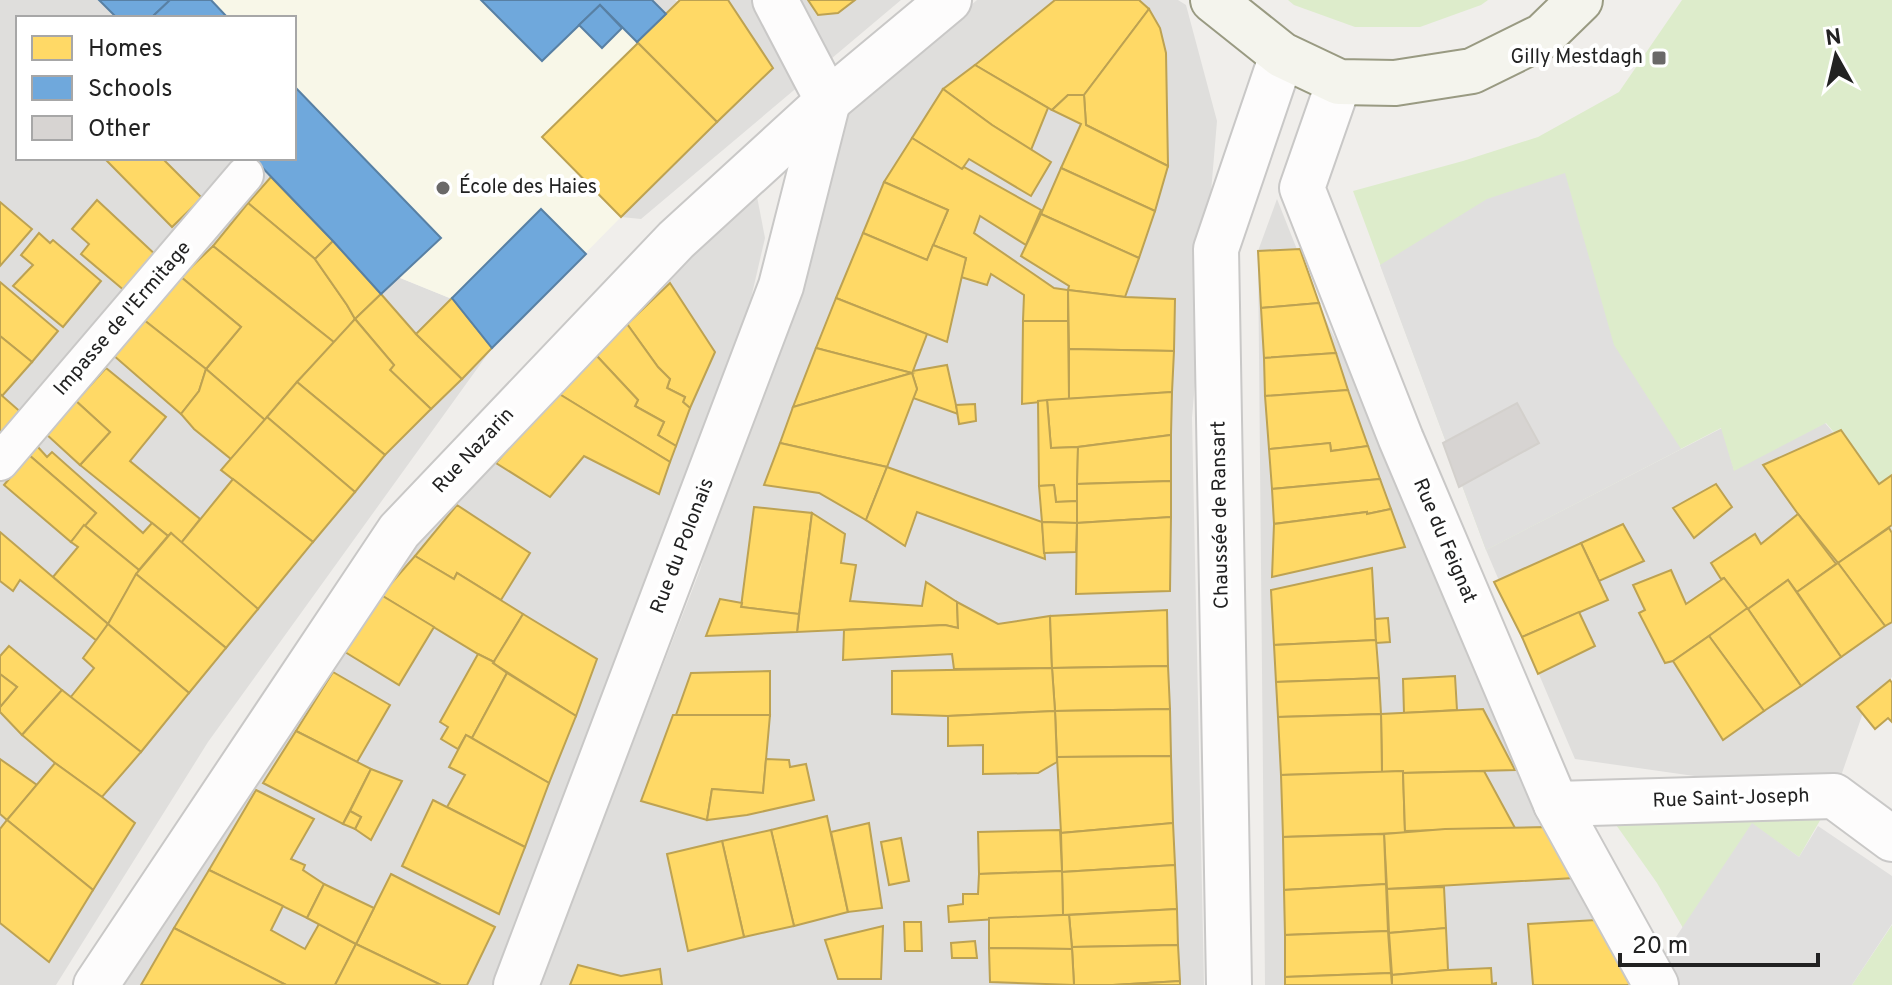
<svg xmlns="http://www.w3.org/2000/svg" width="1892" height="985" font-family="Overpass,sans-serif">
  <rect width="100%" height="100%" fill="#f0eeeb"/>
  <!-- residential -->
  <g fill="#dfdedc">
    <path d="M0 0H101L118 18H18V158H262L378 269 452 299 492 348 208 742 56 985H0Z"/>
    <path d="M602 0H675L679 3 682 0H901L641 219 621 217 543 138Z"/>
    <path d="M977 0H1178L1186 5 1217 121 1192 418 1204 985H539L700 570 820 136Z"/>
    <path d="M754 181 765 238 736 363 493 985H121L420 524Z"/>
    <path d="M1277 199 1321 310 1613 907 1680 985H1265L1258 251Z"/>
    <path d="M1825 423 1892 500V677L1865 707 1834 796 1575 759 1486 550 1722 428 1734 470Z"/>
  </g>
  <!-- education -->
  <path fill="#f8f7e8" d="M103 0H602L638 44 543 138 621 217 492 348 452 299 378 269 294 158V18H121Z"/>
  <!-- grass -->
  <g fill="#ddeccb">
    <path d="M1288 0H1488L1481 5 1420 27H1355L1294 5Z"/>
    <path d="M1682 0H1892V500L1826 423 1734 471 1721 428 1486 550 1353 191 1463 161 1538 137 1619 92Z"/>
    <path d="M1834 796 1799 857 1752 824 1683 928 1657 883 1600 802Z"/>
    <path d="M1892 925V985H1852Z"/>
  </g>
  <!-- parking -->
  <g fill="#e0dfde">
    <path d="M1565 173 1614 345 1681 449 1486 550 1380 265 1487 199Z"/>
    <path d="M1752 823 1799 857 1818 826 1892 876V924L1852 985H1678L1656 967Z"/>
  </g>
  <!-- homes -->
  <g fill="#ffd966" stroke="#bda252" stroke-width="2">
    <path d="M680 0H728L773 68 717 122 637 42Z"/>
    <path d="M808 0H855L838 13 818 15Z"/>
    <path d="M1055 0H1139L1149 9 1084 95H1068L1052 110 975 65Z"/>
    <path d="M1149 9 1160 28 1166 53 1168 166 1086 125 1084 95Z"/>
    <path d="M638 43 717 122 621 217 542 137Z"/>
    <path d="M975 65 1048 108 1031 150 992 125 943 89Z"/>
    <path d="M943 89 992 125 1051 162 1031 196 969 159 962 169 912 138Z"/>
    <path d="M1068 95H1084L1086 125 1168 166 1155 211 1061 168 1081 124 1052 110Z"/>
    <path d="M912 138 962 169 964 167 1041 210 1026 245 980 216 974 233 1054 288 1068 290V321H1023L1024 295 991 274 987 285 961 277 966 258 933 245 948 210 884 182Z"/>
    <path d="M110 158H162L202 198 172 227 107 161Z"/>
    <path d="M1061 168 1155 211 1139 258 1041 214Z"/>
    <path d="M271 177 333 241 315 259 248 203Z"/>
    <path d="M884 182 948 210 927 260 863 233Z"/>
    <path d="M97 200 159 258 126 292 81 254 89 244 72 229Z"/>
    <path d="M0 202 32 229 0 266Z"/>
    <path d="M248 203 315 259 347 305 355 319 335 343 213 246Z"/>
    <path d="M1041 214 1139 258 1125 297 1068 290 1069 286 1021 256Z"/>
    <path d="M39 233 50 243 53 240 101 281 63 327 13 286 33 265 21 255Z"/>
    <path d="M863 233 927 260 933 245 966 258 947 342 836 298Z"/>
    <path d="M333 241 381 294 355 319 347 305 315 259Z"/>
    <path d="M213 246 335 343 297 382 265 420 206 369 241 327 181 277Z"/>
    <path d="M1300 249 1319 303 1261 308 1258 251Z"/>
    <path d="M181 277 241 327 206 369 144 320Z"/>
    <path d="M0 282 58 331 32 362 0 336Z"/>
    <path d="M670 283 715 352 690 408 683 402 685 397 667 388 670 379 658 367 627 324Z"/>
    <path d="M1068 290 1125 297 1175 299 1174 351 1069 349Z"/>
    <path d="M381 294 416 334 462 379 431 409 390 370 394 365 355 319Z"/>
    <path d="M452 298 492 348 462 379 416 334Z"/>
    <path d="M836 298 927 334 913 371 947 365 958 414 913 398 917 389 912 373 816 348Z"/>
    <path d="M1319 303 1336 353 1264 358 1261 308Z"/>
    <path d="M355 319 394 365 390 370 431 409 385 455 297 382Z"/>
    <path d="M144 320 206 369 199 391 181 414 113 355Z"/>
    <path d="M1023 321H1068L1069 399 1022 404Z"/>
    <path d="M627 324 658 367 670 379 667 388 685 397 683 402 690 408 676 446 658 435 664 422 635 406 638 400 595 354Z"/>
    <path d="M0 336 32 362 2 396 0 394Z"/>
    <path d="M816 348 912 373 793 407Z"/>
    <path d="M1069 349 1174 351 1172 392 1069 399Z"/>
    <path d="M1336 353 1348 390 1265 396 1264 358Z"/>
    <path d="M595 354 638 400 635 406 664 422 658 435 676 446 670 462 556 392Z"/>
    <path d="M106 368 166 417 130 461 200 519 181 543 171 533 168 536 80 465 110 432 76 401Z"/>
    <path d="M206 369 265 420 231 459 194 429 181 414 199 391Z"/>
    <path d="M912 373 917 389 887 467 780 443 793 407Z"/>
    <path d="M297 382 385 455 355 492 267 417Z"/>
    <path d="M1348 390 1368 446 1331 451 1330 443 1269 449 1265 396Z"/>
    <path d="M556 392 670 462 659 494 584 456 550 497 496 463Z"/>
    <path d="M1172 392 1171 435 1078 447 1051 448 1047 400Z"/>
    <path d="M0 394 24 415 0 443Z"/>
    <path d="M1047 400 1051 448 1078 447 1077 501 1056 502 1054 485 1039 486 1038 401Z"/>
    <path d="M76 401 110 432 80 465 46 434Z"/>
    <path d="M975 404 976 421 959 424 956 405Z"/>
    <path d="M267 417 355 492 313 542 221 470Z"/>
    <path d="M1841 430 1879 484 1892 475V525L1838 563 1798 514 1763 465Z"/>
    <path d="M1171 435V481L1077 484 1078 447Z"/>
    <path d="M780 443 887 467 866 520 819 493 764 485Z"/>
    <path d="M1330 443 1331 451 1368 446 1380 479 1272 489 1269 449Z"/>
    <path d="M37 446 47 457 52 452 143 533 152 523 168 536 139 570 84 525 96 513 29 455Z"/>
    <path d="M29 455 96 513 71 542 4 485Z"/>
    <path d="M887 467 1042 522 1045 559 917 512 905 546 866 520Z"/>
    <path d="M233 479 313 542 258 609 181 543Z"/>
    <path d="M1380 479 1391 509 1367 514V512L1274 524 1272 489Z"/>
    <path d="M1171 481V517L1077 523V484Z"/>
    <path d="M1716 484 1732 507 1694 538 1673 508Z"/>
    <path d="M1054 485 1056 502 1077 501V523L1042 522 1039 486Z"/>
    <path d="M457 505 530 553 501 600 457 573 454 579 415 556Z"/>
    <path d="M754 507 812 513 799 614 741 607Z"/>
    <path d="M1391 509 1405 547 1272 577 1274 524 1367 512V514Z"/>
    <path d="M812 513 845 534 841 563 856 565 850 601 922 606 926 582 957 602 958 628 945 625 797 632Z"/>
    <path d="M1798 514 1836 564 1797 592 1788 580 1748 609 1724 578 1721 579 1711 563 1755 534 1761 544Z"/>
    <path d="M1171 517 1170 591 1076 594 1077 523Z"/>
    <path d="M1042 522 1077 523 1076 552 1044 553Z"/>
    <path d="M1623 524 1644 561 1599 581 1581 543Z"/>
    <path d="M84 525 139 570 108 624 53 577 78 547 71 542Z"/>
    <path d="M1889 528 1892 533V622L1885 626 1838 563Z"/>
    <path d="M0 532 108 624 97 641 20 580 13 591 0 581Z"/>
    <path d="M171 533 258 609 226 648 136 574Z"/>
    <path d="M1581 543 1608 600 1522 637 1494 582Z"/>
    <path d="M415 556 454 579 457 573 523 614 494 662 478 654 381 595Z"/>
    <path d="M1838 563 1885 626 1841 657 1797 592Z"/>
    <path d="M1372 568 1376 640 1274 645 1271 590Z"/>
    <path d="M1671 570 1686 604 1724 578 1748 609 1673 661 1665 663 1639 613 1645 610 1633 585Z"/>
    <path d="M136 574 226 648 189 693 108 624Z"/>
    <path d="M1788 580 1841 657 1801 686 1748 609Z"/>
    <path d="M381 595 434 627 399 685 345 652Z"/>
    <path d="M720 599 742 603 741 607 799 614 797 632 706 636Z"/>
    <path d="M957 602 998 624 1050 616 1052 668 954 669 952 654 843 660 844 630 945 625 958 628Z"/>
    <path d="M1746 609H1748L1801 686 1764 711 1709 636Z"/>
    <path d="M1167 610 1168 666 1052 668 1050 616Z"/>
    <path d="M1579 612 1595 646 1538 674 1522 637Z"/>
    <path d="M523 614 597 659 576 716 493 663Z"/>
    <path d="M1388 618 1390 642 1376 643 1375 619Z"/>
    <path d="M108 624 189 693 141 752 70 698 94 668 83 658Z"/>
    <path d="M1709 636 1764 711 1723 740 1673 661Z"/>
    <path d="M1376 640 1379 678 1276 682 1274 645Z"/>
    <path d="M9 646 62 690 22 735 0 712V707L17 687 0 674V656Z"/>
    <path d="M478 654 494 662 493 663 507 673 472 738 466 735 458 749 441 739 448 727 440 722Z"/>
    <path d="M1168 666 1170 709 1055 711 1052 668Z"/>
    <path d="M1052 668 1055 711 948 716 892 714V671Z"/>
    <path d="M770 671V716L676 715 691 673Z"/>
    <path d="M333 672 390 705 357 762 296 731Z"/>
    <path d="M507 673 576 716 549 783 472 738Z"/>
    <path d="M0 674 17 687 0 707Z"/>
    <path d="M1455 676 1457 710 1404 713 1403 679Z"/>
    <path d="M1379 678 1381 714 1278 717 1276 682Z"/>
    <path d="M1890 680 1892 683V722L1888 718 1875 729 1857 707Z"/>
    <path d="M62 690 141 752 102 797 55 763 22 735Z"/>
    <path d="M1170 709 1171 756 1057 757 1055 711Z"/>
    <path d="M1483 709 1515 770 1403 773V771L1382 772 1381 714Z"/>
    <path d="M1055 711 1057 762 1038 773 983 774V745L948 746V716Z"/>
    <path d="M1381 714 1382 772 1281 775 1278 717Z"/>
    <path d="M673 715H770L763 793 712 789 707 820 641 801Z"/>
    <path d="M296 731 371 769 343 824 263 783Z"/>
    <path d="M466 735 549 783 525 847 447 807 465 775 449 767Z"/>
    <path d="M1171 756 1173 823 1061 833 1057 757Z"/>
    <path d="M0 759 37 785 7 820 0 814Z"/>
    <path d="M766 759 789 760 790 767 806 764 814 800 747 815 707 820 712 789 763 793Z"/>
    <path d="M55 763 102 797 135 823 93 890 7 820Z"/>
    <path d="M371 769 402 781 371 840 355 829 361 817 350 811Z"/>
    <path d="M1403 771 1405 833 1283 837 1281 775Z"/>
    <path d="M1484 771 1515 828 1405 831 1403 773Z"/>
    <path d="M256 790 314 819 291 859 305 865 303 870 324 884 307 918 209 870Z"/>
    <path d="M433 800 525 847 499 914 402 866Z"/>
    <path d="M350 811 361 817 355 829 343 824Z"/>
    <path d="M827 816 848 912 794 926 771 830Z"/>
    <path d="M7 820 93 890 49 962 0 923V829Z"/>
    <path d="M869 823 882 908 848 912 831 832Z"/>
    <path d="M1173 823 1175 865 1062 872 1061 833Z"/>
    <path d="M1546 827 1574 878 1387 889 1384 834 1445 829Z"/>
    <path d="M771 830 794 926 744 937 722 841Z"/>
    <path d="M1060 830 1062 871 979 874 978 832Z"/>
    <path d="M1384 834 1386 884 1284 890 1283 837Z"/>
    <path d="M901 838 909 881 889 885 881 842Z"/>
    <path d="M722 841 744 937 688 951 667 854Z"/>
    <path d="M1175 865 1177 909 1063 915 1062 872Z"/>
    <path d="M209 870 283 906 271 930 305 949 319 924 356 944 335 985H286L174 928Z"/>
    <path d="M1062 871 1063 915 949 922 948 906 963 904V894H978L979 874Z"/>
    <path d="M391 874 495 927 467 985H441L356 944Z"/>
    <path d="M324 884 374 908 356 944 307 918Z"/>
    <path d="M1386 884 1388 931 1285 935 1284 890Z"/>
    <path d="M1444 887 1446 928 1389 933 1387 889Z"/>
    <path d="M1177 909 1178 945 1072 947 1069 915Z"/>
    <path d="M1063 915H1069L1072 949 989 948V918Z"/>
    <path d="M1596 920 1630 985H1533L1528 924Z"/>
    <path d="M904 922H921L922 951H905Z"/>
    <path d="M883 926 881 979H838L825 940Z"/>
    <path d="M174 928 286 985H141Z"/>
    <path d="M1446 928 1448 970 1392 975 1389 933Z"/>
    <path d="M1388 931 1391 973 1285 977V935Z"/>
    <path d="M975 941 977 958H952L951 943Z"/>
    <path d="M356 944 441 985H335Z"/>
    <path d="M1178 945 1180 981 1113 985H1074L1072 947Z"/>
    <path d="M989 948 1072 949 1074 985 990 982Z"/>
    <path d="M578 965 621 976 660 969 662 985H570Z"/>
    <path d="M1491 968 1492 984 1496 983V985H1392V975L1448 970Z"/>
    <path d="M1391 973 1392 985H1285V977Z"/>
    <path d="M1180 981V985H1113Z"/>
  </g>
  <!-- schools -->
  <g fill="#6fa8dc" stroke="#5880a4" stroke-width="2">
    <path d="M99 0H170L151 18H117Z"/>
    <path d="M170 0H211L228 18H151Z"/>
    <path d="M481 0H652L666 14 637 42 600 5 542 61Z"/>
    <path d="M600 5 622 28 602 48 579 25Z"/>
    <path d="M294 86 441 238 381 294 333 241 253 158H294Z"/>
    <path d="M541 209 586 254 492 348 452 298Z"/>
  </g>
  <!-- building -->
  <path fill="#d7d4d2" stroke="#d3d0cc" stroke-width="2" d="M1517 403 1539 443 1459 487 1443 443Z"/>
  <g fill="none" stroke-linecap="round" stroke-linejoin="round">
    <defs>
      <path id="service" d="M0 462 245 175"/>
      <g id="minor">
        <path d="M775 0 828 101"/>
        <path d="M1339 82 1302 188 1401 439 1556 804 1656 985"/>
        <path d="M1556 804 1834 796 1892 839"/>
        <path d="M96 985 399 531 676 240 828 101 949 0"/>
        <path d="M516 985 781 286 828 101"/>
        <path d="M1229 985 1216 249 1282 55"/>
      </g>
      <path id="secondary" d="M1213 0 1282 55 1339 82 1395 83 1472 71 1543 36 1580 0"/>
    </defs>
    <!-- service casing -->
    <use href="#service" stroke="#c9c8c7" stroke-width="40"/>
    <!-- minor casing -->
    <use href="#minor" stroke="#c9c8c7" stroke-width="48"/>
    <!-- secondary casing -->
    <use href="#secondary" stroke="#999a82" stroke-width="48"/>
    <!-- service -->
    <use href="#service" stroke="#fdfcfc" stroke-width="36"/>
    <!-- minor -->
    <use href="#minor" stroke="#fdfcfc" stroke-width="44"/>
    <!-- secondary -->
    <use href="#secondary" stroke="#f4f4ed" stroke-width="44"/>
  </g>
  <!-- markers -->
  <g fill="#6a6968" stroke="#fff" stroke-width="3">
    <rect x="1651" y="50" width="16" height="16" rx="4"/>
    <circle cx="443" cy="188" r="8"/>
  </g>
  <g text-anchor="middle" dominant-baseline="central" stroke-width="8" stroke-linejoin="round" paint-order="stroke">
    <!-- poi labels -->
    <g font-size="20" fill="#222" stroke="#fff" text-anchor="end">
      <text x="1643" y="58">Gilly Mestdagh</text>
      <text x="459" y="188" text-anchor="start">École des Haies</text>
    </g>
    <!-- street labels -->
    <g font-size="20" fill="#222" stroke="#fff">
      <text transform="translate(123 319) rotate(-49)">Impasse de l'Ermitage</text>
      <text transform="translate(474 451) rotate(-47)">Rue Nazarin</text>
      <text transform="translate(1221 515) rotate(-91)">Chaussée de Ransart</text>
      <text transform="translate(1444 541) rotate(67)">Rue du Feignat</text>
      <text transform="translate(683 546) rotate(-69)">Rue du Polonais</text>
      <text transform="translate(1731 799) rotate(-2)">Rue Saint-Joseph</text>
    </g>
  </g>
  <!-- legend -->
  <rect x="16" y="16" width="280" height="144" fill="#ffffff" stroke="#a7a7a7" stroke-width="2"/>
  <rect x="32" y="36" width="40" height="24" fill="#ffd966" stroke="#a7a7a7" stroke-width="2"/>
  <text x="88" y="56" font-size="24" fill="#222222">Homes</text>
  <rect x="32" y="76" width="40" height="24" fill="#6fa8dc" stroke="#a7a7a7" stroke-width="2"/>
  <text x="88" y="96" font-size="24" fill="#222222">Schools</text>
  <rect x="32" y="116" width="40" height="24" fill="#d7d4d2" stroke="#a7a7a7" stroke-width="2"/>
  <text x="88" y="136" font-size="24" fill="#222222">Other</text>
  <!-- north arrow -->
  <g transform="translate(1836 56) rotate(352)" stroke="#ffffff" stroke-width="6" paint-order="stroke">
  <path d="M0-6L14 30L0 20L-14 30Z" fill="#222222"/>
  <text y="-12" font-size="22" font-weight="bold" text-anchor="middle" fill="#222222">N</text>
  </g>
  <!-- scale -->
  <path d="M1620 953v12h198v-12" fill="none" stroke="#222222" stroke-width="4"/>
  <text x="1632" y="953" font-size="24" fill="#222222" stroke="#ffffff" stroke-width="6" paint-order="stroke">20 m</text>
</svg>
